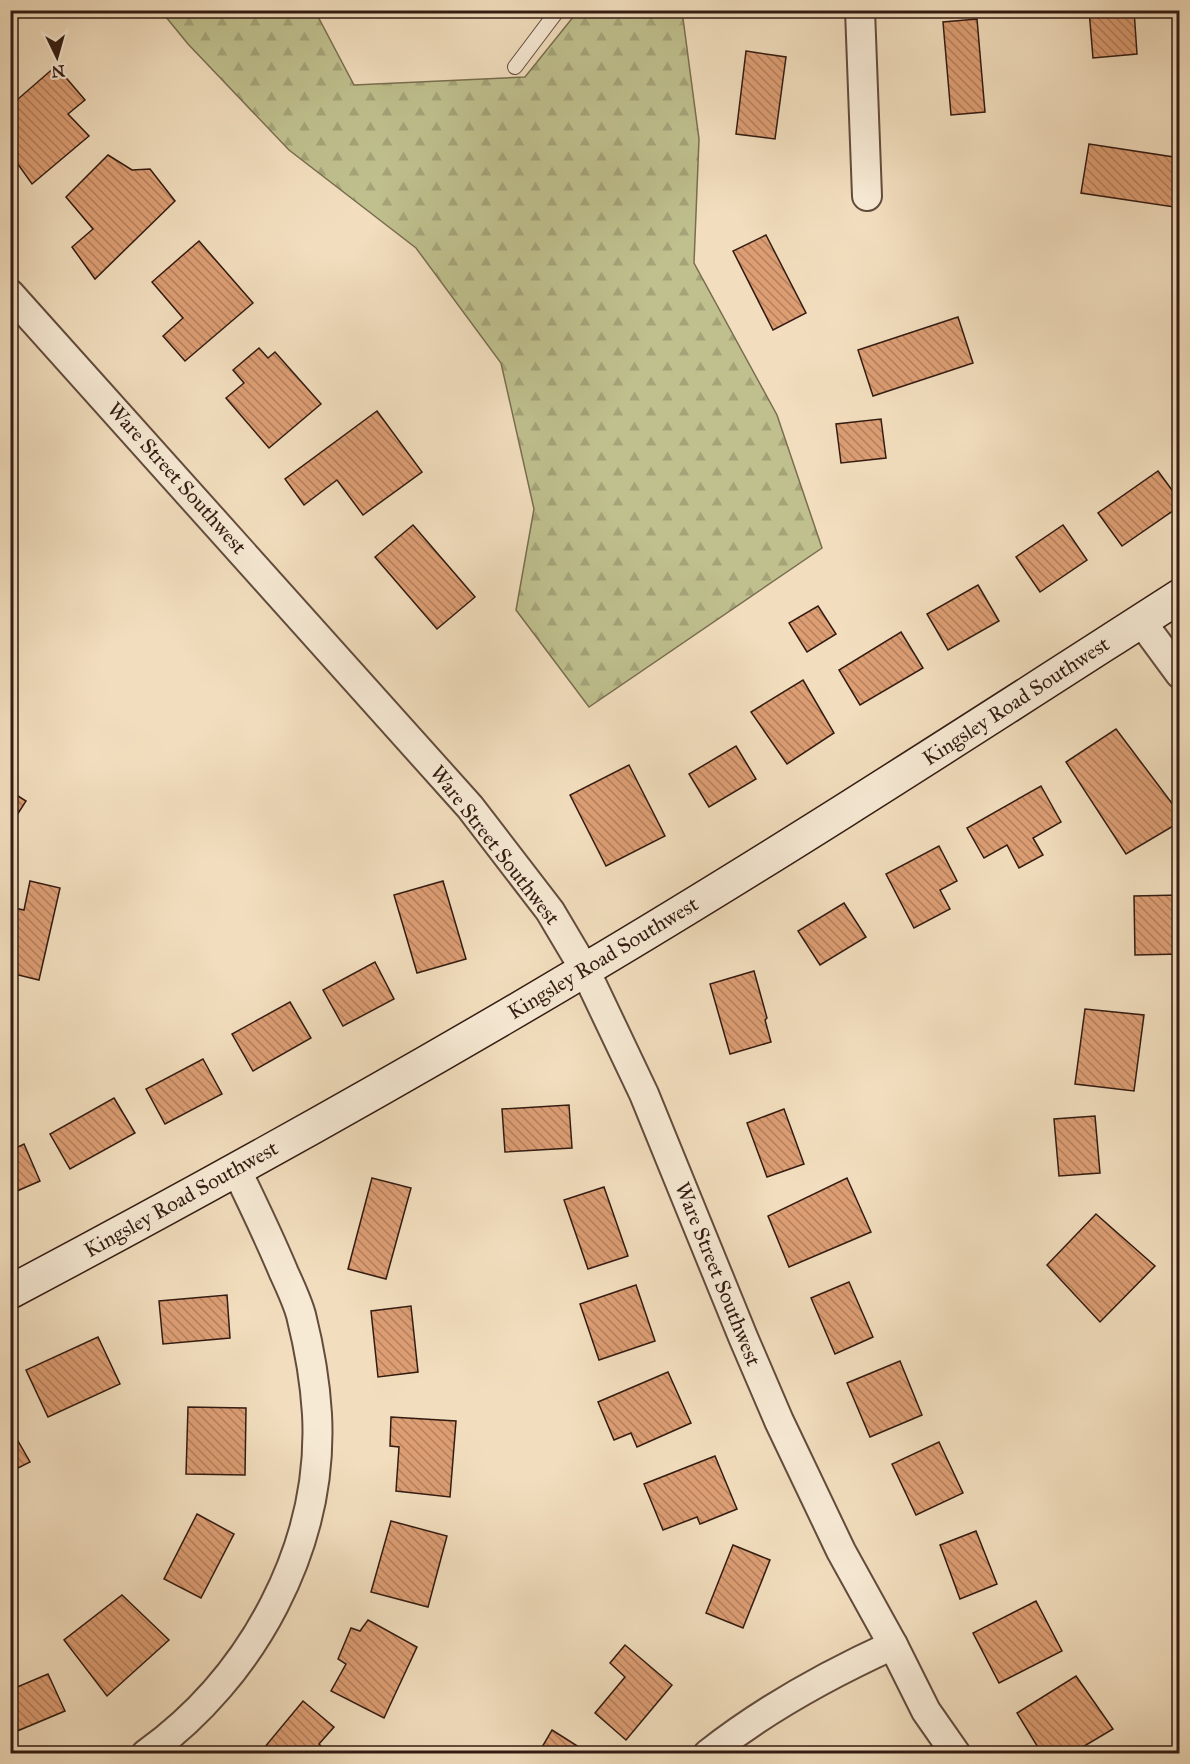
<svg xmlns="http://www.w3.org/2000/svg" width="1190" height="1764" font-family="'IM FELL Great Primer',serif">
  <defs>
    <pattern id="forest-firs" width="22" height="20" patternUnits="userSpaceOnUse" patternTransform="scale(1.5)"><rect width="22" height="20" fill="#bfc08e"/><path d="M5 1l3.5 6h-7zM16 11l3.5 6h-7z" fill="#a5a479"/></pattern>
    <pattern id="building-back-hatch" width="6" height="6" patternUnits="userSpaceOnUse" patternTransform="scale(1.5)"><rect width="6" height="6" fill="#dd9e74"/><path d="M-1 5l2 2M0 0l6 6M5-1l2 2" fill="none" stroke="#b4805e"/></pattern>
  </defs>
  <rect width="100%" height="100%" fill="#f2debe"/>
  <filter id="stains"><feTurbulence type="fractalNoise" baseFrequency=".00333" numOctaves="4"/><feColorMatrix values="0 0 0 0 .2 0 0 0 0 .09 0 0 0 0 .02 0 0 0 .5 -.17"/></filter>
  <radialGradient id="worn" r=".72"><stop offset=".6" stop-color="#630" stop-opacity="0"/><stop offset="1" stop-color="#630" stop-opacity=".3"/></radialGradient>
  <!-- forest -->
  <path fill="url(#forest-firs)" stroke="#796e50" stroke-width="1.5" d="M161 11H315L354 85 525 77 578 11H682L699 139 694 263 777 415 822 548 589 707 516 610 534 509 501 363 416 248 289 150 188 44Z"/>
  <!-- building -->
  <g fill="url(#building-back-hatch)" stroke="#331b12" stroke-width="1.5">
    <path d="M1089 10H1134L1137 54 1093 58Z"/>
    <path d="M977 19 985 112 951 115 943 22Z"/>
    <path d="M746 51 786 57 775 139 736 134Z"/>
    <path d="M56 66 85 100 68 114 89 136 32 184 10 153V106Z"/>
    <path d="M1089 144 1180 158 1174 207 1081 193Z"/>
    <path d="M108 155 132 170 150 169 175 201 95 279 72 247 93 229 66 197Z"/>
    <path d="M766 235 806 313 773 330 733 251Z"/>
    <path d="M199 241 253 303 185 361 163 336 183 318 152 282Z"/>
    <path d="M958 317 973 363 873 396 858 350Z"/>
    <path d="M259 348 268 358 275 352 321 404 269 448 226 398 244 383 233 370Z"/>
    <path d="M377 411 422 472 363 515 337 480 304 505 285 479Z"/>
    <path d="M881 419 886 458 841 463 836 424Z"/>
    <path d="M1158 471 1180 501V506L1122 546 1098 513Z"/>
    <path d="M413 525 475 597 437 629 375 557Z"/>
    <path d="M1063 525 1087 560 1040 592 1016 557Z"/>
    <path d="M978 585 999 621 948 650 927 614Z"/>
    <path d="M818 606 836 634 807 652 789 623Z"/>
    <path d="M901 632 923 668 860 705 839 670Z"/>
    <path d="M803 680 834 733 787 764 751 712Z"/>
    <path d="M1116 729 1180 814V822L1126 854 1066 762Z"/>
    <path d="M736 746 756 779 709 807 689 774Z"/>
    <path d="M629 765 665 836 606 866 570 795Z"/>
    <path d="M1041 786 1061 822 1033 838 1043 855 1019 868 1007 845 984 858 967 828Z"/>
    <path d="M10 791 26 801 10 826Z"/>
    <path d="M939 846 957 881 940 890 950 909 914 928 886 874Z"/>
    <path d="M30 881 60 888 39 980 10 973V907L24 910Z"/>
    <path d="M443 881 466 959 417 973 394 895Z"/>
    <path d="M1180 895V954L1135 955 1134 896Z"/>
    <path d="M844 903 866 937 820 965 798 931Z"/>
    <path d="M375 962 394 999 343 1026 323 990Z"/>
    <path d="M754 971 767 1018 765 1020 771 1042 730 1054 710 984Z"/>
    <path d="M290 1002 311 1038 253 1071 232 1034Z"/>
    <path d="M1085 1009 1144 1015 1134 1091 1075 1084Z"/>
    <path d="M203 1059 222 1094 165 1124 146 1089Z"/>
    <path d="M114 1098 135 1133 70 1169 50 1134Z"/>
    <path d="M569 1105 572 1148 505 1152 502 1109Z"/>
    <path d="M784 1109 804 1164 767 1177 747 1123Z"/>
    <path d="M1095 1116 1100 1173 1059 1176 1054 1119Z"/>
    <path d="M24 1144 40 1181 10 1194V1151Z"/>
    <path d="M372 1178 411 1188 386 1279 348 1269Z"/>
    <path d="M847 1178 871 1232 789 1267 768 1216Z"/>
    <path d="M604 1187 628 1256 588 1269 564 1200Z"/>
    <path d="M1096 1214 1155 1266 1100 1322 1047 1265Z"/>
    <path d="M849 1282 873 1337 835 1354 811 1298Z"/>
    <path d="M636 1285 655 1341 599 1360 580 1304Z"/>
    <path d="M227 1295 230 1338 163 1344 159 1301Z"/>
    <path d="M411 1306 418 1372 378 1377 371 1311Z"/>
    <path d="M98 1337 120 1384 48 1417 26 1370Z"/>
    <path d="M900 1361 922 1415 870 1437 847 1383Z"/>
    <path d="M668 1372 691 1423 637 1447 631 1433 614 1440 598 1402Z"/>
    <path d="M188 1407 246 1408 245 1475 186 1474Z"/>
    <path d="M391 1417 456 1421 450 1497 396 1491 399 1447 390 1446Z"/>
    <path d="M10 1427 30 1462 10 1472Z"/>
    <path d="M939 1442 963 1493 916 1515 892 1464Z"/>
    <path d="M715 1456 737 1509 700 1524 697 1517 663 1530 644 1484Z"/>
    <path d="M197 1514 234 1534 201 1598 164 1579Z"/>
    <path d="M391 1521 447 1536 428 1607 371 1592Z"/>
    <path d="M976 1531 997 1584 960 1599 940 1545Z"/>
    <path d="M733 1545 770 1560 743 1628 706 1613Z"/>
    <path d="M122 1595 169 1640 107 1696 64 1640Z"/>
    <path d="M1036 1601 1062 1651 999 1683 973 1633Z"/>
    <path d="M368 1620 417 1647 384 1718 331 1691 346 1664 338 1659 351 1628 360 1631Z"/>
    <path d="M625 1645 672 1685 626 1740 595 1713 625 1677 610 1663Z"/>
    <path d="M48 1674 65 1711 10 1734V1690Z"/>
    <path d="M1076 1676 1113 1729 1071 1754H1042L1017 1713Z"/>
    <path d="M303 1701 334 1727 319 1744 329 1754H259Z"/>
    <path d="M552 1730 590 1754H538Z"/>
  </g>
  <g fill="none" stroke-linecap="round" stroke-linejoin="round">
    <defs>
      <path id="lane" d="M515 67 558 10"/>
      <g id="street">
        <path d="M860 10 867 196"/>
        <path d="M10 294 470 807 550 911 585 970 644 1094 743 1337 779 1421 841 1551 893 1645 926 1711 956 1754"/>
        <path d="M1141 621 1180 674"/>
        <path d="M146 1754C253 1677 324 1546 317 1414 315 1380 309 1347 301 1315 297 1301 290 1286 284 1273 269 1237 253 1204 236 1169"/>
        <path d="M708 1754C764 1710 829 1674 893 1645"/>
      </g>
      <path id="secondary" d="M10 1292C204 1189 395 1083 583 971 785 851 982 723 1180 596"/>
    </defs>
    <!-- lane casing -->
    <use href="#lane" stroke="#634c3d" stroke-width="16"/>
    <!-- street casing -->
    <use href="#street" stroke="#634c3d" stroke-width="32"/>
    <!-- secondary casing -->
    <use href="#secondary" stroke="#331b12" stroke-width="36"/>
    <!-- lane -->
    <use href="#lane" stroke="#f7ead5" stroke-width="14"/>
    <!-- street -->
    <use href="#street" stroke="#f7ead5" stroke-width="28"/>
    <!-- secondary -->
    <use href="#secondary" stroke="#f7ead5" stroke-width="33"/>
  </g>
  <g text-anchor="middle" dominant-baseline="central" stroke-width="4.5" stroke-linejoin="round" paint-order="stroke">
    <!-- street labels -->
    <g font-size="21" fill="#331b12" stroke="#f7ead5">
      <text transform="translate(177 478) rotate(48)">Ware Street Southwest</text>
      <text transform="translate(1016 701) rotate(-33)">Kingsley Road Southwest</text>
      <text transform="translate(495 845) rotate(52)">Ware Street Southwest</text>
      <text transform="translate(603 958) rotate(-31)">Kingsley Road Southwest</text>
      <text transform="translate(181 1199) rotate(-29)">Kingsley Road Southwest</text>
      <text transform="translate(718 1274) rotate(68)">Ware Street Southwest</text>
    </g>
  </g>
  <!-- margin -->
  <rect width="1190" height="1764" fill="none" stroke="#f2debe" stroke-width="36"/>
  <rect x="12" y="12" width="1166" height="1740" fill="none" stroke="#331b12" stroke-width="3"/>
  <rect x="18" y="18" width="1154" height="1728" fill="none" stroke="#331b12" stroke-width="1.5"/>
  <!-- north arrow -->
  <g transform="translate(57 57) rotate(175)" stroke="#f7ead5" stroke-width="4.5" paint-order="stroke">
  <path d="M0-4.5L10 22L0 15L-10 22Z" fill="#331b12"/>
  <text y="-9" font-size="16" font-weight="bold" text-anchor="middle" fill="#331b12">N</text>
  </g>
  <rect width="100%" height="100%" filter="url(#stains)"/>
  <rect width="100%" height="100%" fill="url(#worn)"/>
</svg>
